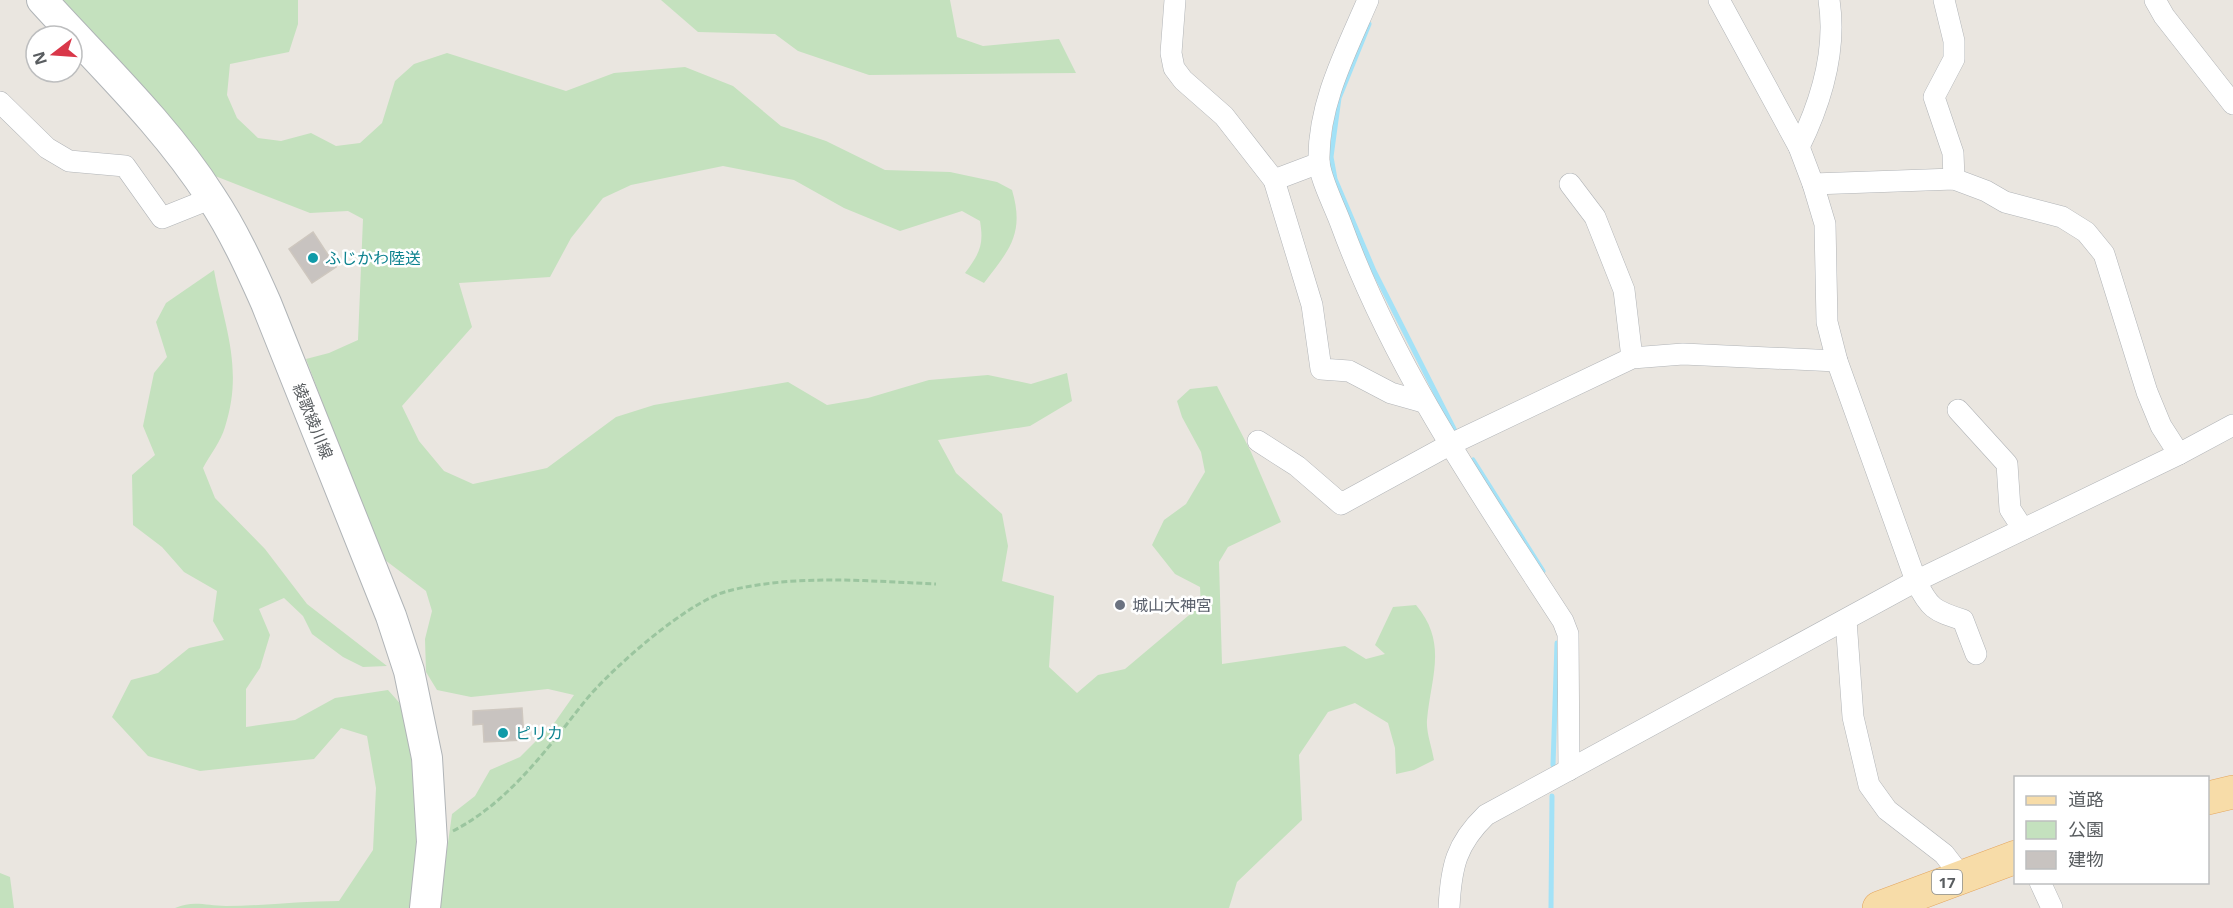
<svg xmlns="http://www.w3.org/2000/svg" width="2233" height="908" font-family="'Noto Sans','Noto Sans JP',sans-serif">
  <rect width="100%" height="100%" fill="#eae6e0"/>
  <!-- green -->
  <g fill="#c4e1be">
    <path d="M56 0H298V24L289 52 230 64 227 95 237 118 258 138 281 141 311 133 336 146 360 143 382 123 395 81 414 64 447 53 566 91 614 73 685 67 733 86 781 126 826 141 885 170 950 172 997 182 1012 190C1025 234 1009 250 984 283L965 273C980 253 984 245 980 221L962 211 900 231 844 208 794 180 723 166 631 185 603 198 571 238 550 277 459 283 472 327 402 406 419 441 444 471 473 484 547 468 616 417 654 405 788 382 827 405 868 398 929 380 988 375 1031 384 1067 373 1072 401 1030 426 938 440 956 473 1002 514 1008 546 1002 581 1054 596 1049 667 1077 693 1098 675 1125 669 1201 605 1200 587 1175 574 1152 545 1164 520 1186 504 1205 472 1201 452 1182 417 1177 401 1190 389 1217 386 1251 452 1281 522 1228 547 1219 562 1222 664 1345 646 1366 659 1385 654 1375 645 1393 607 1416 605C1448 643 1431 676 1427 720 1426 732 1432 748 1434 760L1414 770 1396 774 1395 748 1388 723 1355 703 1328 712 1299 755 1302 820 1237 882 1229 908H439L452 814 475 796 490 770 520 757 555 722 574 695 548 689 471 697 437 690 426 672 425 639 432 611 426 591 381 557 306 359 329 353 358 340 363 219 348 211 310 213 210 174Z"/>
    <path d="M661 0H950L957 37 983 46 1059 39 1076 73 869 75 798 51 775 34 698 32Z"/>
    <path d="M214 270C224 326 244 368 225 427 221 441 210 455 203 468L215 498 265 549 307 604 387 666 363 667 343 657 312 634 303 616 284 598 259 609 270 635 260 668 246 689V727L295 720 335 698 388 690 405 709 414 782 420 850 411 908H175C194 900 206 906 226 906 263 906 301 901 339 901L373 850 376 788 367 736 341 728 314 759 200 771 148 756 112 717 131 680 158 673 189 648 224 640 213 621 217 591 184 572 162 547 133 525 132 475 155 455 143 426 154 373 167 357 156 322 166 303Z"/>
    <path d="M0 873 10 877 14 908H0Z"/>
  </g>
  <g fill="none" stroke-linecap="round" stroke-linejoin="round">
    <!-- stream -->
    <g stroke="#a3e2f7" stroke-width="5">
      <path d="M1369 24 1339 98 1331 157 1335 179 1374 271 1456 433"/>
      <path d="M1473 460 1543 571"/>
      <path d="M1553 765 1557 643"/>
      <path d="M1551 908 1552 796"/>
    </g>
  </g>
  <!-- building -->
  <g fill="#c8c3c0" stroke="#cec7bf" stroke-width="1.5">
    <path d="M313 232 336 267 312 283 289 249Z"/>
    <path d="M522 708 524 740 484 742 483 724 473 725V711Z"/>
  </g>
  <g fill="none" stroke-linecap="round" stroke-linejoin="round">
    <defs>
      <g id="street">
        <path d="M1175 0 1171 53 1174 68 1183 80 1224 116 1274 180 1312 305 1321 369 1349 371 1391 393 1423 402"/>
        <path d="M1368 0C1346 51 1318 104 1319 160 1319 177 1335 207 1341 224 1394 369 1480 493 1563 621L1568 634 1569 770"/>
        <path d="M1719 0 1799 147 1813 184 1825 224 1827 322 1837 361 1916 581C1929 608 1934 611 1963 620L1976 654"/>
        <path d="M1944 0 1954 41V59L1934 97 1953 153 1954 179"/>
        <path d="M2155 0 2164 16 2233 104"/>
        <path d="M0 102 47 148 69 161 125 166 162 218 212 198"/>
        <path d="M1799 147C1821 102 1837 51 1829 0"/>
        <path d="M1274 180 1319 163"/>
        <path d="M1570 184 1595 217 1624 290 1632 358"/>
        <path d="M1813 184 1954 179 1986 191 2005 202 2062 217 2086 232 2104 254 2147 392 2161 426 2179 454"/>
        <path d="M1958 410 2007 464 2010 509 2023 529"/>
        <path d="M1258 441 1297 466 1341 504 1449 445 1632 358 1683 354 1837 361"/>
        <path d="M1846 620 1853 717 1869 785 1887 810 1944 854 1961 876"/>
        <path d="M2040 882 2052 908"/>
        <path d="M1449 908C1451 867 1456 844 1486 815L1916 581 2179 454 2233 425"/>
      </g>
      <path id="secondary" d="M42 0C99 63 165 125 211 197 233 230 250 267 266 303L391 616 409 671 427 758 432 842 425 908"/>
      <g id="primary">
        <path d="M2208 798 2233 792"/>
        <path d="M1879 908 2016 857"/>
      </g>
    </defs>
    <!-- street casing -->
    <use href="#street" stroke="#b1b4b7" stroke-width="22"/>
    <!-- secondary casing -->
    <use href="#secondary" stroke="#b0b4b7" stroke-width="32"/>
    <!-- primary casing -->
    <use href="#primary" stroke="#e4a65f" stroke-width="34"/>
    <!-- path -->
    <path stroke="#9bc59f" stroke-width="3" stroke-dasharray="6 3" stroke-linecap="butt" d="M453 831C509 802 547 749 585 701 611 669 688 601 728 591 795 574 867 581 936 584"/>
    <!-- street -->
    <use href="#street" stroke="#fff" stroke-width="21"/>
    <!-- secondary -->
    <use href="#secondary" stroke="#fff" stroke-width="30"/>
    <!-- primary -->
    <use href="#primary" stroke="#f7dca8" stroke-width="33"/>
  </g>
  <!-- markers -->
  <g fill="#0f9aa8" stroke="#fff" stroke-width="2">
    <circle cx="313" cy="258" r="6"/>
    <circle cx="503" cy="733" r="6"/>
  </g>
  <circle fill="#6b7280" stroke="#fff" stroke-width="2" cx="1120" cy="605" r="6"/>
  <g text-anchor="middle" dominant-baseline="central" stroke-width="5" stroke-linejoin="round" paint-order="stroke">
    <!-- shield labels -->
    <rect fill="#fff" stroke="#8b8e90" stroke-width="1.5" x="1932" y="870" width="30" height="24" rx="4.5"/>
    <g font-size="15" font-weight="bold" fill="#595d60">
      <text x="1947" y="882">17</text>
    </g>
    <!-- culture labels -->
    <g font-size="16" fill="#0d838f" stroke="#fff" text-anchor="start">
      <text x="325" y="258">ふじかわ陸送</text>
      <text x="515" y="733">ピリカ</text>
    </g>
    <!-- street labels -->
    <g font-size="16" fill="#595d60" stroke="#fff">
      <text transform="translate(313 421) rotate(68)">綾歌綾川線</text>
    </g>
    <!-- worship labels -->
    <g font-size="16" fill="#5b616d" stroke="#fff" text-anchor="start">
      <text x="1132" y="605">城山大神宮</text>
    </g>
  </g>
  <!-- legend -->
  <rect x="2014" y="776" width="195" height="108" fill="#ffffff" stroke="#bdbebf" stroke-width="1.5"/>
  <rect x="2026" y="796" width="30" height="9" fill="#f7dca8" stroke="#bdbebf" stroke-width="1.5"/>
  <text x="2068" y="806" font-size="18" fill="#595d60">道路</text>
  <rect x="2026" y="821" width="30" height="18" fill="#c4e1be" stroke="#bdbebf" stroke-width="1.5"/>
  <text x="2068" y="836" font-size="18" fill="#595d60">公園</text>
  <rect x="2026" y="851" width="30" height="18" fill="#c8c3c0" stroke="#bdbebf" stroke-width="1.5"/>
  <text x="2068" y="866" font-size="18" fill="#595d60">建物</text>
  <!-- north arrow -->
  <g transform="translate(54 54) rotate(253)"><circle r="28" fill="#ffffff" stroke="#bdbebf" stroke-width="1.5"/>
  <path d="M0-4.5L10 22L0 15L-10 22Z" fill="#d93749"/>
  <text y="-9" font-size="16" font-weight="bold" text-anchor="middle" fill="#595d60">N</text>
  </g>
</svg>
